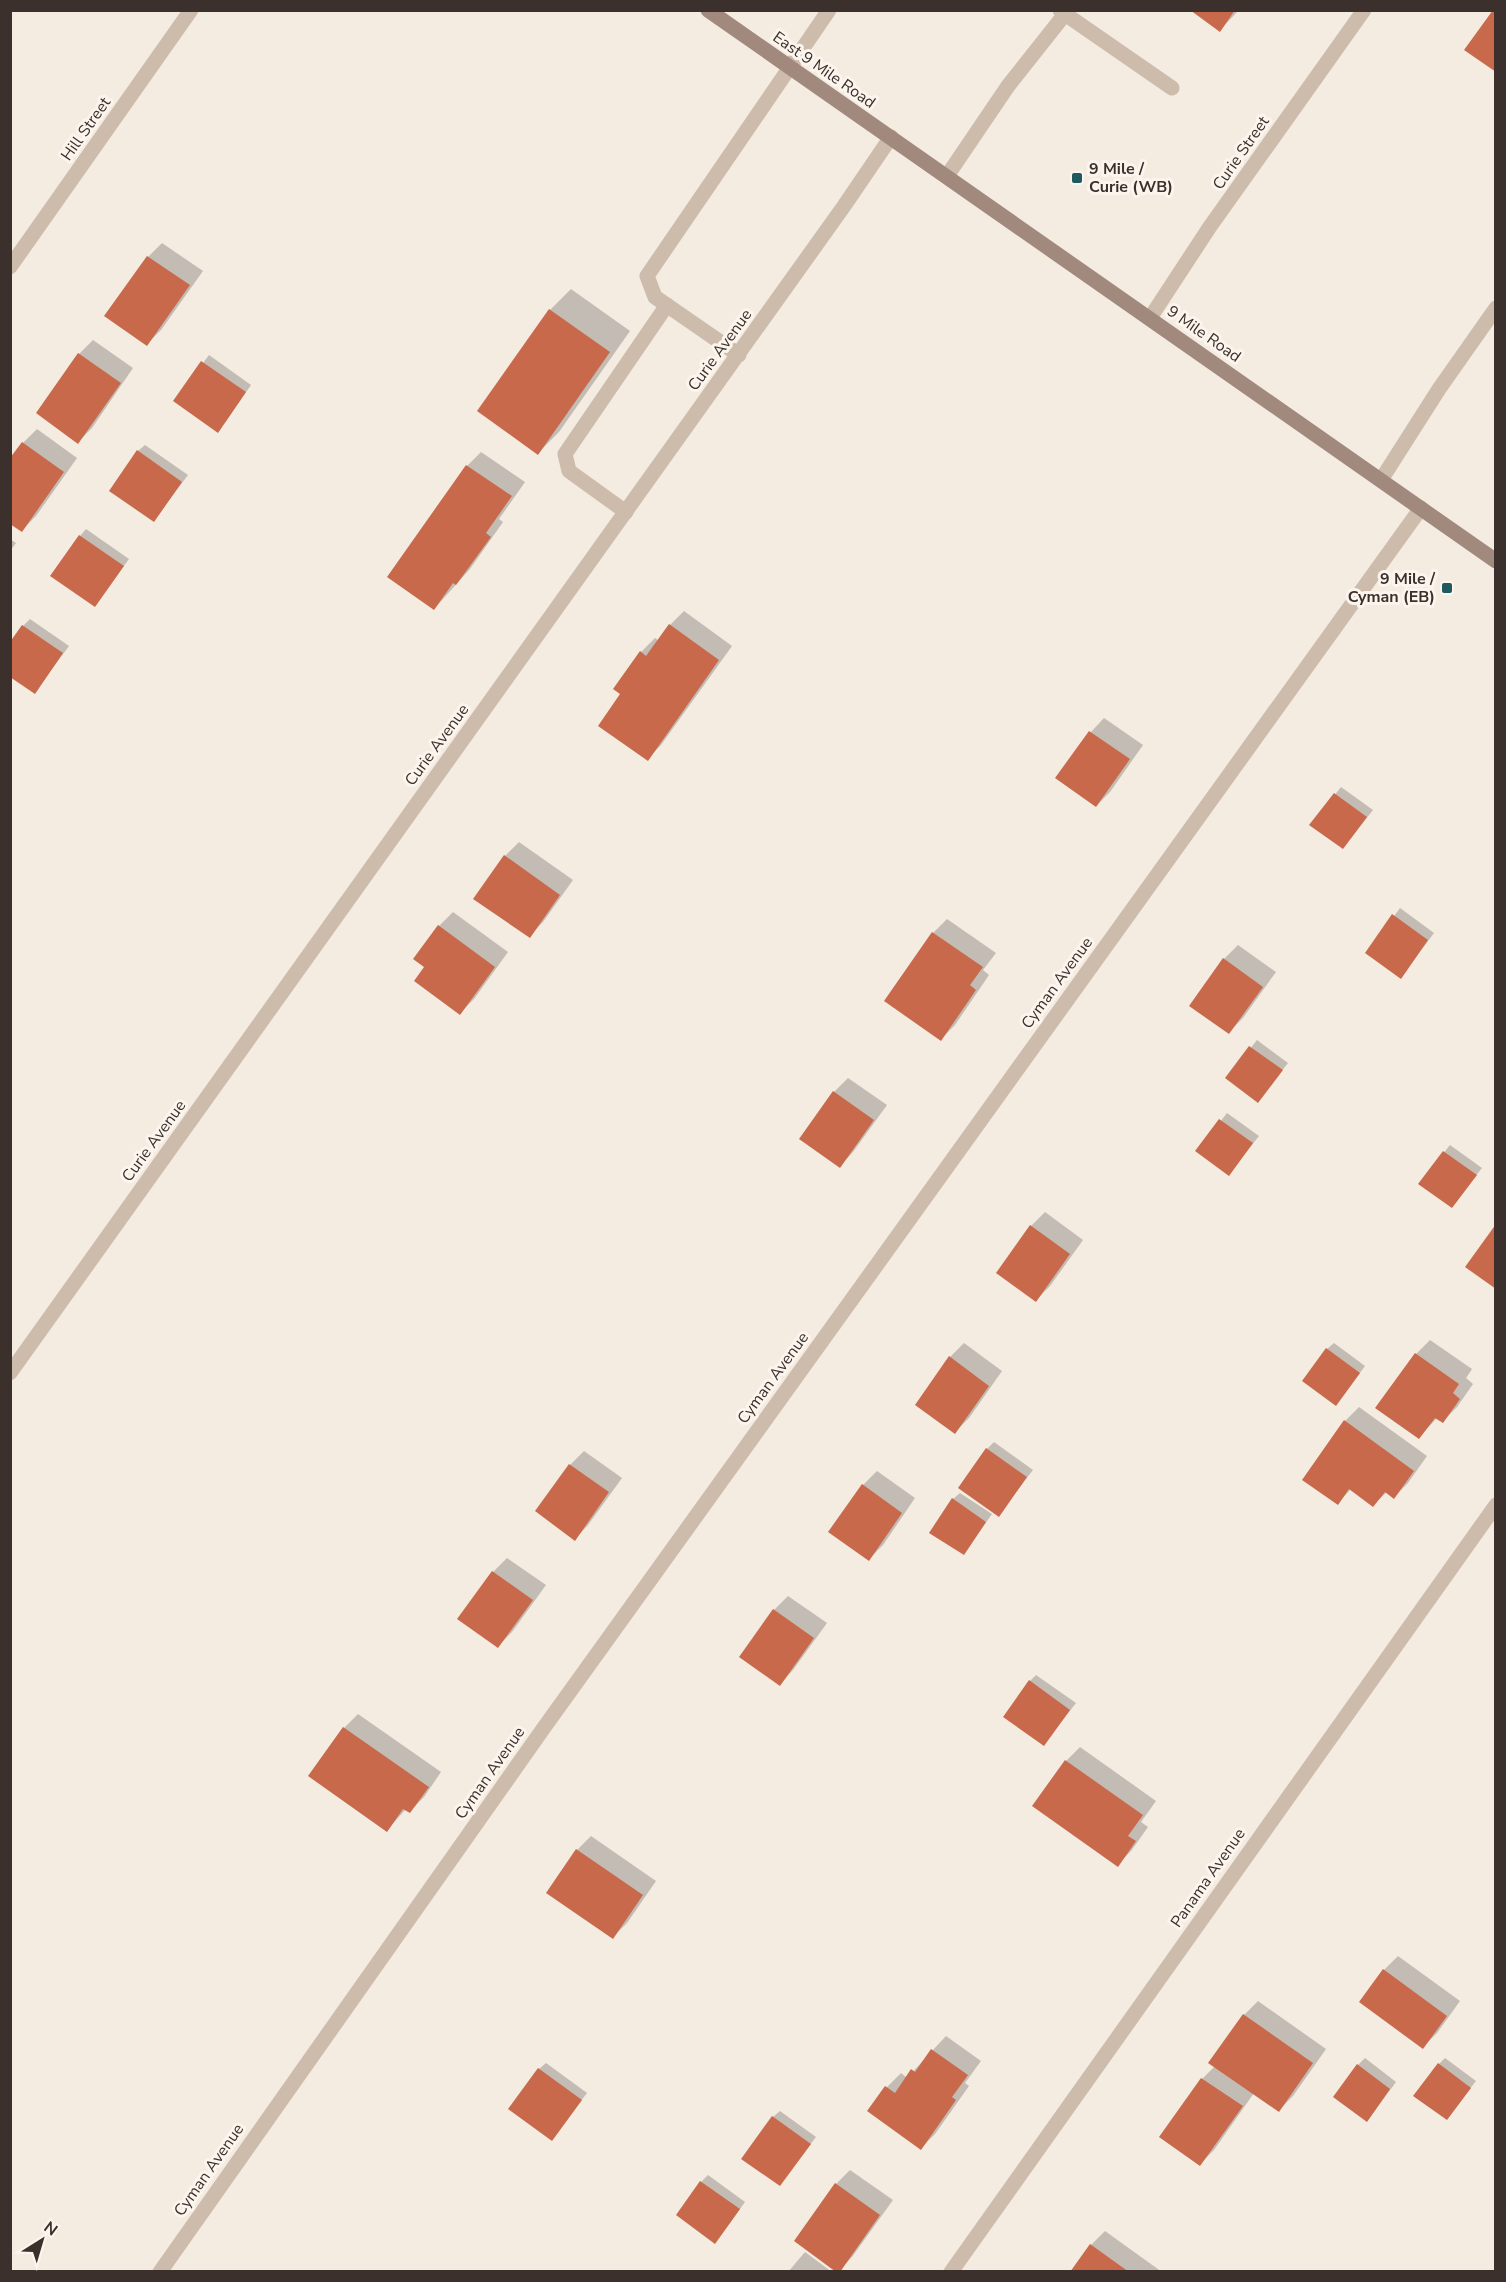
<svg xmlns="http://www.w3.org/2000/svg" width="1506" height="2282" font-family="'Nunito Sans',sans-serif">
  <rect width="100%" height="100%" fill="#f4ebe1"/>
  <!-- shadow -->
  <g fill="#0003">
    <path d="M1192 10H1239L1220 30Z"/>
    <path d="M162 243 203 271 161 330 147 344 107 316 148 257Z"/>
    <path d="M571 289 630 331 559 432 538 453 479 411 550 310Z"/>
    <path d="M93 340 133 368 92 428 78 442 38 413 79 354Z"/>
    <path d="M209 355 251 385 224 424 175 401Z"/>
    <path d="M37 429 77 458 36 516 22 530 23 443Z"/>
    <path d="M145 445 188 475 154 520 138 451Z"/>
    <path d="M481 452 525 482 499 519 503 522 470 569 434 609 389 577 467 466Z"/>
    <path d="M86 529 129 559 95 605 80 536Z"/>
    <path d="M10 539 16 543 10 551Z"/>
    <path d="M684 611 732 646 661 745 647 759 622 694 641 652 655 638 659 641 670 625Z"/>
    <path d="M30 619 69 646 35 692 23 626Z"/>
    <path d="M1104 718 1143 745 1110 792 1096 806 1058 778 1091 732Z"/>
    <path d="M1341 787 1373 810 1343 848 1311 825Z"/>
    <path d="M519 842 573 880 543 922 529 936 505 856Z"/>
    <path d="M1400 908 1434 933 1401 977 1367 953Z"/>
    <path d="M453 912 508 952 474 999 460 1013 426 967 439 926Z"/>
    <path d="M947 919 996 953 983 970 989 975 955 1025 941 1039 886 1001 933 933Z"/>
    <path d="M1238 945 1276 972 1243 1018 1229 1032 1224 959Z"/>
    <path d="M1257 1040 1288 1063 1258 1101 1227 1078Z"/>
    <path d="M848 1078 887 1105 853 1152 840 1166 834 1092Z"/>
    <path d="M1227 1113 1259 1136 1229 1174 1198 1151Z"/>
    <path d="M1450 1145 1482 1168 1452 1206 1420 1183Z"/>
    <path d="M1045 1212 1083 1240 1050 1286 1036 1300 1031 1226Z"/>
    <path d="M1430 1340 1472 1369 1466 1378 1473 1384 1457 1407 1443 1421 1437 1418 1419 1437 1378 1408 1416 1354Z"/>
    <path d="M964 1343 1002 1371 969 1418 955 1432 950 1357Z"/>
    <path d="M1334 1343 1365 1366 1342 1397 1327 1349Z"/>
    <path d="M1359 1407 1427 1456 1408 1483 1394 1497 1387 1492 1373 1505 1351 1489 1338 1503 1345 1421Z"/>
    <path d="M994 1442 1033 1470 998 1515 987 1449Z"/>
    <path d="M584 1451 622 1478 588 1525 575 1539 570 1465Z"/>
    <path d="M877 1471 915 1498 883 1545 869 1559 863 1485Z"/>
    <path d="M960 1493 992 1514 964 1554 953 1499Z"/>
    <path d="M507 1558 546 1585 512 1632 498 1646 493 1572Z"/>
    <path d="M788 1596 827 1623 793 1670 780 1684 774 1610Z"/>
    <path d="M1036 1675 1076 1703 1044 1744 1030 1681Z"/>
    <path d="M358 1714 441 1772 424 1797 410 1811 406 1809 387 1830 310 1776 344 1728Z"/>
    <path d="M1080 1747 1156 1801 1141 1822 1148 1827 1131 1851 1117 1865 1066 1761Z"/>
    <path d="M591 1836 656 1881 627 1923 613 1937 577 1850Z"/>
    <path d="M1398 1956 1460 2001 1437 2033 1423 2047 1384 1970Z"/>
    <path d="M1258 2001 1326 2049 1293 2096 1279 2110 1254 2093 1214 2150 1200 2164 1161 2136 1202 2079 1215 2066 1211 2063 1244 2015Z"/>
    <path d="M946 2036 981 2061 965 2083 969 2086 935 2134 921 2148 870 2110 887 2087 901 2073 907 2078Z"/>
    <path d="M1365 2058 1396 2082 1373 2113 1358 2065Z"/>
    <path d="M1445 2058 1476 2081 1447 2118 1439 2064Z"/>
    <path d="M546 2063 587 2093 552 2139 539 2069Z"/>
    <path d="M780 2111 816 2137 780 2184 773 2117Z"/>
    <path d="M850 2170 893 2200 852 2257 838 2271 836 2184Z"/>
    <path d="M708 2175 745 2202 721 2235 701 2182Z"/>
    <path d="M1105 2231 1162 2272H1072L1091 2245Z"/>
    <path d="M805 2252 832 2272H788Z"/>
  </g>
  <!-- building -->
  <g fill="#c8694b">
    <path d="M1190 10H1235L1220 32Z"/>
    <path d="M1493 10H1496V72L1464 50Z"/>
    <path d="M147 256 190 285 147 346 104 316Z"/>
    <path d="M549 309 610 352 538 455 477 411Z"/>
    <path d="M78 353 121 383 78 444 36 413Z"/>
    <path d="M201 361 246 392 218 433 173 401Z"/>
    <path d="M22 442 64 472 22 532 10 524V458Z"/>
    <path d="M137 450 182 482 154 522 109 491Z"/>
    <path d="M466 465 512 496 486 533 491 537 456 585 453 583 434 610 387 577Z"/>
    <path d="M79 535 124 566 95 607 50 576Z"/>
    <path d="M669 624 719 660 648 761 598 726 620 694 613 689 640 651 646 656Z"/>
    <path d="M22 625 63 653 35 694 10 677V642Z"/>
    <path d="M1089 731 1130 759 1096 807 1055 778Z"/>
    <path d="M1334 793 1367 817 1343 849 1309 825Z"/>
    <path d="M504 855 560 895 530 938 473 899Z"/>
    <path d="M1392 914 1428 940 1401 979 1365 953Z"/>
    <path d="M438 925 495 967 460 1015 414 981 424 967 413 959Z"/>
    <path d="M932 932 983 967 970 985 976 990 941 1041 884 1001Z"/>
    <path d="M1223 958 1263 987 1229 1034 1189 1006Z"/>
    <path d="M1249 1046 1283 1070 1258 1103 1225 1078Z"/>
    <path d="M833 1091 874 1120 840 1168 799 1139Z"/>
    <path d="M1219 1119 1253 1143 1229 1176 1195 1151Z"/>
    <path d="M1443 1151 1477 1175 1452 1208 1418 1184Z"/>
    <path d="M1496 1224V1289L1465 1267Z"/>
    <path d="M1030 1225 1070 1254 1036 1302 996 1273Z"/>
    <path d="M1326 1348 1360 1373 1336 1406 1302 1381Z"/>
    <path d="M1415 1353 1459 1384 1453 1393 1460 1399 1443 1423 1435 1418 1419 1439 1375 1408Z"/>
    <path d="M949 1356 989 1386 955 1434 915 1405Z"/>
    <path d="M1344 1420 1414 1471 1394 1499 1385 1492 1373 1507 1349 1489 1338 1505 1302 1480Z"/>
    <path d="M986 1448 1027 1477 999 1517 958 1488Z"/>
    <path d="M569 1464 609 1492 575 1541 535 1511Z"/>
    <path d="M862 1484 902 1513 869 1561 828 1532Z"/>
    <path d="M952 1498 986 1522 964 1555 929 1533Z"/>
    <path d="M492 1571 533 1600 498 1648 457 1619Z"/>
    <path d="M773 1609 814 1638 780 1686 739 1657Z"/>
    <path d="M1029 1680 1070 1710 1044 1746 1003 1717Z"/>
    <path d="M343 1727 429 1787 410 1813 403 1809 387 1832 308 1776Z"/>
    <path d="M1065 1760 1143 1815 1128 1836 1136 1841 1118 1867 1032 1806Z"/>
    <path d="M576 1849 643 1895 613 1939 546 1893Z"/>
    <path d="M1383 1969 1447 2016 1423 2049 1359 2002Z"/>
    <path d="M1243 2014 1313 2063 1279 2112 1208 2063Z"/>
    <path d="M931 2049 968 2075 952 2097 956 2100 921 2150 867 2111 885 2086 895 2093 911 2069 915 2072Z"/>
    <path d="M1438 2063 1471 2088 1447 2120 1413 2096Z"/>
    <path d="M1357 2064 1390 2089 1367 2122 1333 2097Z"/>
    <path d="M538 2068 582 2100 552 2141 508 2109Z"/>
    <path d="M1201 2078 1243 2106 1200 2166 1159 2137Z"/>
    <path d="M772 2116 811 2144 780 2186 741 2159Z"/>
    <path d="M700 2181 740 2209 715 2244 676 2215Z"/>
    <path d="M835 2183 880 2215 840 2272H836L794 2241Z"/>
    <path d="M1090 2244 1129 2272H1070Z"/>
  </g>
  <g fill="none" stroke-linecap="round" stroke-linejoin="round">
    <!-- lane -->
    <g stroke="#cdbbac" stroke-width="15">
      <path d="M1065 14 1172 88"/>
      <path d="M947 176 1008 86 1065 14 1060 10"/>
      <path d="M739 355 655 297 647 276 829 10"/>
      <path d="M1381 480 1439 389 1496 308"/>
      <path d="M626 512 569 471 565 454 667 305"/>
    </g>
    <!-- street -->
    <g stroke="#cdbbac" stroke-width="15">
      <path d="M10 267 191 10"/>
      <path d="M1150 318 1209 228 1364 10"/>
      <path d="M10 1373 844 206 891 137"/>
      <path d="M160 2272 543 1729 1421 508"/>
      <path d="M951 2272 1496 1505"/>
    </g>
    <!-- secondary -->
    <path stroke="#a18a7d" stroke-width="15" d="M708 10 1496 561"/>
  </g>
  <!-- markers -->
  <g fill="#1f5a5e" stroke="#fbf5ee" stroke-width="2">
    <rect x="1071" y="172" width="12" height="12" rx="3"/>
    <rect x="1441" y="582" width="12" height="12" rx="3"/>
  </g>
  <g text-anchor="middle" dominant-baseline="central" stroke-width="6" stroke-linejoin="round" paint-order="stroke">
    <!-- street labels -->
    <g font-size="16" fill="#3b302b" stroke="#fbf5ee">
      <text transform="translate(824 70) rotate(35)">East 9 Mile Road</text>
      <text transform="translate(86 129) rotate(-55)">Hill Street</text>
      <text transform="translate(1241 153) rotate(-55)">Curie Street</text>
      <text transform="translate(1204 334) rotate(35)">9 Mile Road</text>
      <text transform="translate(720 350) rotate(-54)">Curie Avenue</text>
      <text transform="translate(437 745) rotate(-54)">Curie Avenue</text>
      <text transform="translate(1057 983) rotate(-54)">Cyman Avenue</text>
      <text transform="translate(154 1141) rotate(-54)">Curie Avenue</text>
      <text transform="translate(773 1378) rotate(-54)">Cyman Avenue</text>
      <text transform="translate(490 1773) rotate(-55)">Cyman Avenue</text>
      <text transform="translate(1208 1878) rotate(-55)">Panama Avenue</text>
      <text transform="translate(209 2170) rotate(-55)">Cyman Avenue</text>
    </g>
    <!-- poi labels -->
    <g font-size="16" font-weight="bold" fill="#3b302b" stroke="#fbf5ee" text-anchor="start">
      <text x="1089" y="169">9 Mile /<tspan x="1089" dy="18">Curie (WB)</tspan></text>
      <text x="1435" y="579" text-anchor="end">9 Mile /<tspan x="1435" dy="18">Cyman (EB)</tspan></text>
    </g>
  </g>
  <!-- border -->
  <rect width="1506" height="2282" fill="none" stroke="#3b302b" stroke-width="24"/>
  <!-- north arrow -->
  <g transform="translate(42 2240) rotate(37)" stroke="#fbf5ee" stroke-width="4.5" paint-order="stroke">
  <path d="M0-4.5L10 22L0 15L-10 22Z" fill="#3b302b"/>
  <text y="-9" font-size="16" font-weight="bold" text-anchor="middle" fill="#3b302b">N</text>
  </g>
</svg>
